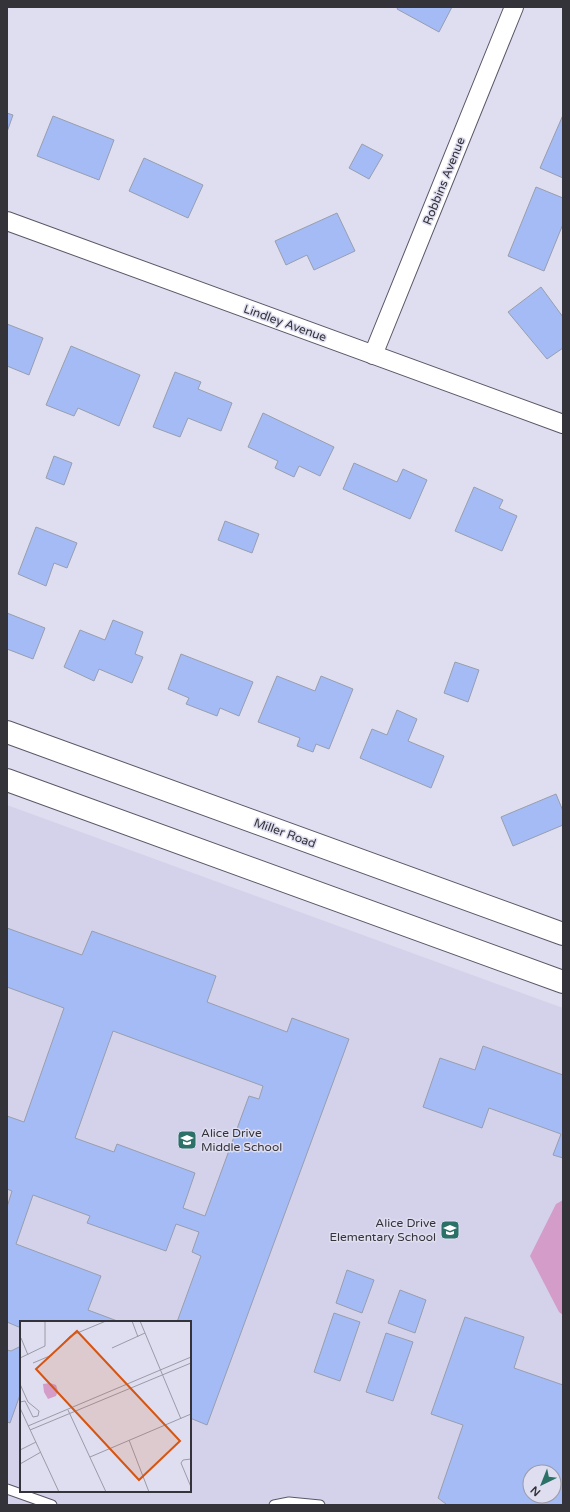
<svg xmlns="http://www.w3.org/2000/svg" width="570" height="1512" font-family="'Varela Round',sans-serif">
  <rect width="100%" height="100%" fill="#dfdef0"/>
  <!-- built -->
  <path fill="#d4d2eb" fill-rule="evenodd" d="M7 805 563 1008V1505H7ZM21 1322H190V1491H21ZM530 1472H554V1496H530Z"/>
  <!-- green -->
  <path fill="#d39cc9" d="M563 1200V1315L559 1312 530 1256 556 1204Z"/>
  <!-- building -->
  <g fill="#a4bbf6" stroke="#989eae" fill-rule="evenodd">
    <path d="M398 7H452L439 32 397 9Z"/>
    <path d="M7 113 13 115 7 132Z"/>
    <path d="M563 115V178L540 168Z"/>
    <path d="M53 116 114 140 99 180 37 156Z"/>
    <path d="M362 144 383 155 369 179 349 168Z"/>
    <path d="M144 158 203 185 188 218 129 191Z"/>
    <path d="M536 187 563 198V224L544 271 508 256Z"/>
    <path d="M337 213 355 251 314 270 307 255 286 265 275 241Z"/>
    <path d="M541 287 563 317V348L547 359 508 312Z"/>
    <path d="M7 324 43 338 29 375 7 366Z"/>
    <path d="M71 346 140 375 119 426 78 408 74 416 46 405Z"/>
    <path d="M175 372 201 382 198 389 232 403 221 431 188 418 180 437 153 427Z"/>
    <path d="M263 413 334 447 320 476 299 466 294 477 275 468 278 461 248 447Z"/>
    <path d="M54 456 72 463 64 485 46 478Z"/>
    <path d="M354 463 397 482 403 469 427 480 410 519 343 489Z"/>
    <path d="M474 487 503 500 499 508 517 516 502 551 455 531Z"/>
    <path d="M225 521 259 534 252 553 218 540Z"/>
    <path d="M36 527 77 543 67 568 54 563 46 586 18 574Z"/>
    <path d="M7 613 45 628 33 659 7 649Z"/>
    <path d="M113 620 143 632 135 654 143 657 132 683 99 669 94 681 64 667 80 630 105 640Z"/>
    <path d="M181 654 253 682 239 716 220 708 217 716 186 704 189 698 168 689Z"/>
    <path d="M455 662 479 670 468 702 444 693Z"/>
    <path d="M277 676 315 691 321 676 353 689 329 749 316 744 313 752 297 746 300 738 258 722Z"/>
    <path d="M397 710 417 719 408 741 444 756 431 788 360 758 372 729 387 735Z"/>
    <path d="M556 794 563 811V825L513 846 501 817Z"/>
    <path d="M7 928 82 955 92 931 216 976 207 1002 287 1032 292 1018 349 1039 207 1425 190 1418V1322H177L201 1256 192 1252 199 1232 176 1224 166 1251 87 1223 90 1216 33 1195 16 1244 101 1276 88 1310 120 1322H21V1328L7 1322V1207L12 1191 7 1189V1116L24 1122 64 1008 7 987ZM113 1031 263 1086 259 1099 249 1096 205 1216 183 1208 195 1173 117 1144 114 1152 75 1138Z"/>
    <path d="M483 1046 563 1075V1158L553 1155 561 1134 489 1108 482 1128 423 1107 440 1058 475 1070Z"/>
    <path d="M347 1270 374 1280 362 1313 336 1303Z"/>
    <path d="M400 1290 426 1300 415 1333 388 1323Z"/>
    <path d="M334 1313 360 1322 340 1381 314 1372Z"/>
    <path d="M465 1317 524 1337 514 1368 563 1385V1505H446V1504L438 1498 463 1425 431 1414ZM530 1472H554V1496H530Z"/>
    <path d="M386 1333 413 1342 393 1401 366 1392Z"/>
    <path d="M21 1346V1392L10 1423 7 1422V1350L11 1351Z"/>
  </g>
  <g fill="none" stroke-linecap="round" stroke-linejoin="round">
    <defs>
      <g id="lane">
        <path d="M7 1489 52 1505"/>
        <path d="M274 1505 289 1502 320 1505"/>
      </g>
      <g id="street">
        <path d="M7 221 563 424"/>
        <path d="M373 355 514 7"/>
      </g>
      <g id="secondary">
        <path d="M7 732 563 934"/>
        <path d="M7 780 563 982"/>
      </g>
    </defs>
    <!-- lane casing -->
    <use href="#lane" stroke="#595766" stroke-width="11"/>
    <!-- street casing -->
    <use href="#street" stroke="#595766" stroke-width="20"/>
    <!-- secondary casing -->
    <use href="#secondary" stroke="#595766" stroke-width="24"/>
    <!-- lane -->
    <use href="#lane" stroke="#fff" stroke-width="9"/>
    <!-- street -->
    <use href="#street" stroke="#fff" stroke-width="18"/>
    <!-- secondary -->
    <use href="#secondary" stroke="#fff" stroke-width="22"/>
  </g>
  <!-- icons -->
  <defs>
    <symbol id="school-square" viewBox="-11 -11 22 22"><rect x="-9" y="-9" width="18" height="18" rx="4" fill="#2b7168" stroke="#dfdef0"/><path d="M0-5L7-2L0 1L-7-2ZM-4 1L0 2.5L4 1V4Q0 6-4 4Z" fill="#fff"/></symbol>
  </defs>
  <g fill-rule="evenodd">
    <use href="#school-square" x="176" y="1129" width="22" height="22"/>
    <use href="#school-square" x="439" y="1219" width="22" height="22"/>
  </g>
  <g text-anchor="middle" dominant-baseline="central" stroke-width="3" stroke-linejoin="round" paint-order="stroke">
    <!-- street labels -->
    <g font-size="12" fill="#34333a" stroke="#dfdef0">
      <text transform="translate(444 181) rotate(-68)">Robbins Avenue</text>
      <text transform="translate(285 323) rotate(20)">Lindley Avenue</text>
      <text transform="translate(285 833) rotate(20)">Miller Road</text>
    </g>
    <!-- poi labels -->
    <g font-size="12" fill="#34333a" stroke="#dfdef0" text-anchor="start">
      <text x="201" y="1133">Alice Drive<tspan x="201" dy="14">Middle School</tspan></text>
      <text x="436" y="1223" text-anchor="end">Alice Drive<tspan x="436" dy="14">Elementary School</tspan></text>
    </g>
  </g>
  <!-- overview -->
  <g transform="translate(20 1321)">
    <rect width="171" height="171" fill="#dfdef0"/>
    <path d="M30 62 36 64 38 70 36 75 28 78 24 71 23 63Z" fill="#d39cc9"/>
    <path fill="none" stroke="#9b9aa7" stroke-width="1" d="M112 0 118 16M120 0 161 98M1 17 8 34M92 27 125 12M0 37 25 25V0M13 42 32 34 50 15 86 0M0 63 8 81 19 90 18 95 13 96 5 80 0 81M0 87 39 171M48 89 86 171M8 105 171 36M10 109 171 42M109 119 129 171M0 129 16 121M70 136 171 93M171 138 163 139 161 142 171 166M0 143 21 131"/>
    <path fill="#d65511" fill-opacity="0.15" stroke="#d65511" stroke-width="2" d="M57 10 160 120 119 159 16 48Z"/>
    <rect width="171" height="171" fill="none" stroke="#34333a" stroke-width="2"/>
  </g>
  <!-- border -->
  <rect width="570" height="1512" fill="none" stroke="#34333a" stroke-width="16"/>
  <!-- north arrow -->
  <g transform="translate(542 1484) rotate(223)"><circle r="19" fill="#dfdef0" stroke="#9b9aa7"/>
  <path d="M0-3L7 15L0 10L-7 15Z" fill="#2b7168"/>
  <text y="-6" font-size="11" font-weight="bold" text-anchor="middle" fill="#34333a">N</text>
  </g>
</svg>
